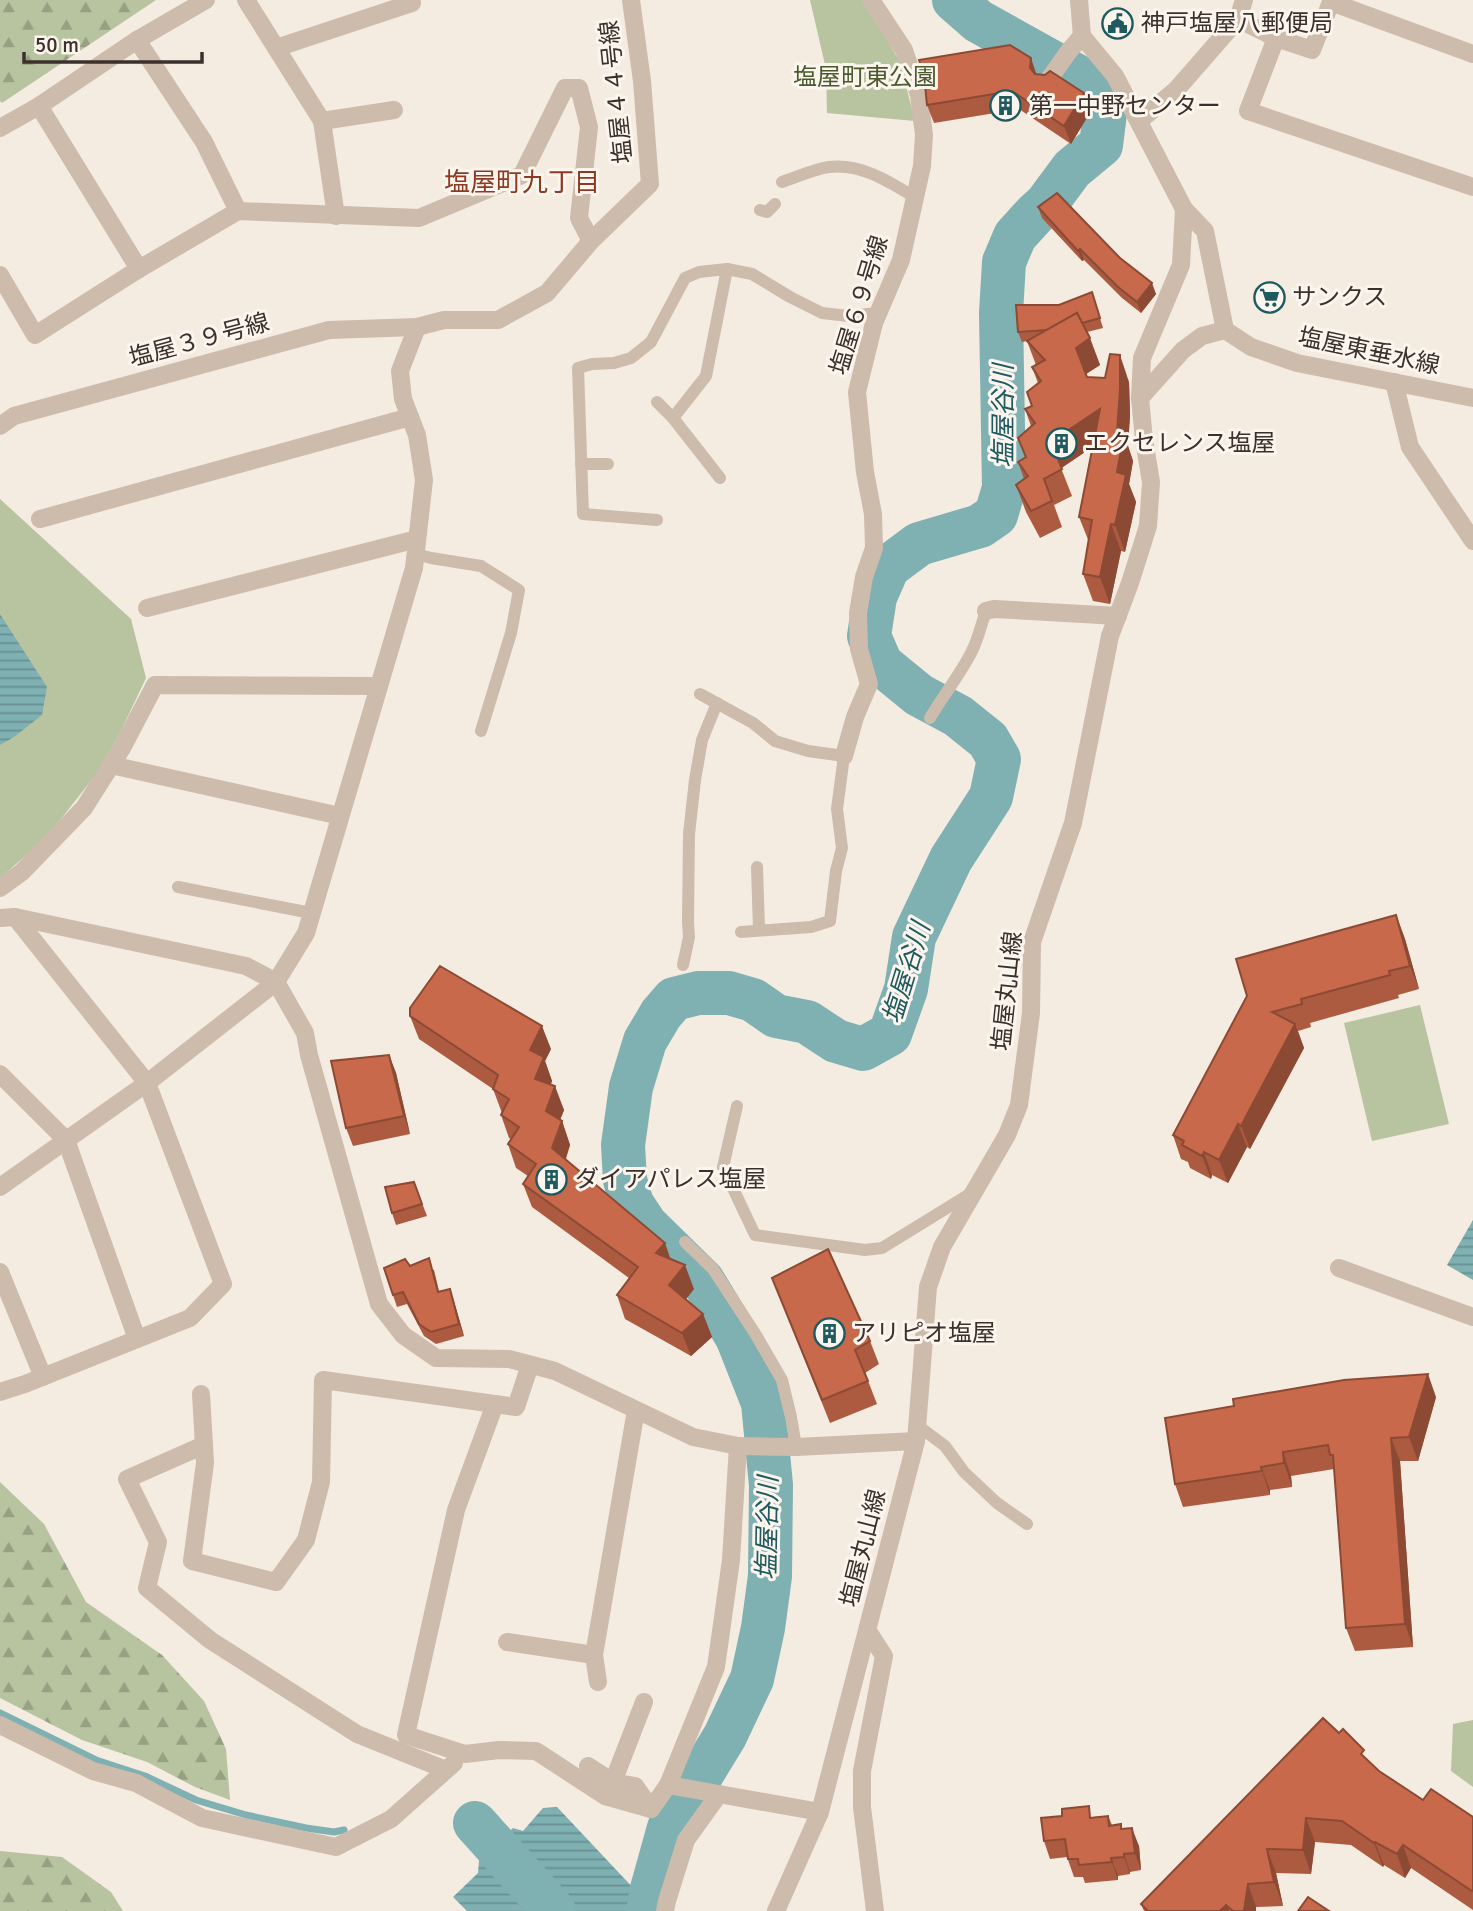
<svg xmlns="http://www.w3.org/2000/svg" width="1473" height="1911" font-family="Signika,'Noto Sans JP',sans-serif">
  <defs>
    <pattern id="forest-firs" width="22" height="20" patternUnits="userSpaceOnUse" patternTransform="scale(1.75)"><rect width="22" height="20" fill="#b8c4a0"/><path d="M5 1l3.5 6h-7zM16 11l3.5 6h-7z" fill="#97a083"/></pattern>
    <pattern id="water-rules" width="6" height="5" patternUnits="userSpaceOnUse" patternTransform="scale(1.75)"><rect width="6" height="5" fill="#7fb0b2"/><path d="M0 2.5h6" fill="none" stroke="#699091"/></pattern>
  </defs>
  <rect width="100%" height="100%" fill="#f4ebe1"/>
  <!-- forest -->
  <g fill="url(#forest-firs)">
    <path d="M0 0H156L2 103 0 101Z"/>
    <path d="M0 1482 44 1524 86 1602 162 1655 204 1701 226 1749 230 1800 195 1787 147 1762 82 1740 0 1698Z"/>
    <path d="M0 1851 62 1857 111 1892 123 1911H0Z"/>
  </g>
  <!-- green -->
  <g fill="#b8c4a0">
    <path d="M810 0H864L900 62 915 121 827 113 826 69Z"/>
    <path d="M0 499 131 619 146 678 120 733 101 768 46 838 0 878Z"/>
    <path d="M1420 1005 1449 1124 1372 1141 1344 1023Z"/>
    <path d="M1473 1720V1787L1451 1771 1453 1724Z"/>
  </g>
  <!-- water -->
  <g fill="url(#water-rules)">
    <path d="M0 614 47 687 42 715 14 737 0 745Z"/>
    <path d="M1473 1220V1280L1447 1265Z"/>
    <path d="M557 1807 637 1892 634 1911H467L453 1897 478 1873 479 1861 513 1828 523 1831 543 1808Z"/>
  </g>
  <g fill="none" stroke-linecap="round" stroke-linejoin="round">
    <!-- stream -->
    <path stroke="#7fb0b2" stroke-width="7" d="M0 1713 96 1760 145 1776 196 1800 246 1815 306 1828 334 1832 344 1830"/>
    <!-- river -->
    <g stroke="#7fb0b2" stroke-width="44">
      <path d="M475 1823 554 1911"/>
      <path d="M648 1911 652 1889 669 1828 725 1736 752 1679 763 1628 770 1576 771 1485 763 1403 737 1337 703 1281 646 1225 632 1204 625 1180 623 1145 631 1087 645 1041 661 1014 674 999 698 993H729L753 1000 776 1016 807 1022 836 1041 863 1049 890 1034 906 989 914 937 951 859 991 797 999 759 988 740 958 716 919 695 881 664 869 636 875 597 888 567 919 544 980 526 996 515 1004 488 1001 313 1004 262 1015 236 1036 213 1046 204 1072 169 1101 145 1106 105 1075 75 978 21 954 0"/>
    </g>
    <!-- service -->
    <g stroke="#cdbbac" stroke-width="12">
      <path d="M782 182C797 177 814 169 829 167 861 163 890 182 916 198"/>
      <path d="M760 210 767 212 775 204"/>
      <path d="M657 402 673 418"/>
      <path d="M581 464H608"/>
      <path d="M720 478 673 418 706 376 727 269"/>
      <path d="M657 520 583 514 578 368 592 364 614 363 631 358 651 342 685 278 699 272 727 269 752 274 790 297 822 313 849 316 878 313"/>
      <path d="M416 554 431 558 481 566 519 590 511 633 481 731"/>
      <path d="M700 694 753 723 775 741 808 751 844 756 837 809 842 848 836 871 830 921 811 927 741 932"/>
      <path d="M930 718C943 696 959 676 971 653 978 640 981 625 986 611"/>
      <path d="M757 867 759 930"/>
      <path d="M178 887 311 913"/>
      <path d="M683 965 689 937 688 922 689 834 695 780 702 740 717 703"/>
      <path d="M737 1106 723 1167 755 1235 865 1250 882 1248 973 1192"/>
      <path d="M685 1242 713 1269 756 1335 782 1380 791 1417 796 1447"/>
      <path d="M917 1425 945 1446 964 1472 997 1503 1027 1524"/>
    </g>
    <!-- pedestrian -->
    <path stroke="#cdbbac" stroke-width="18" d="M1047 82 1069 51 1082 36"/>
    <!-- minor -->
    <g stroke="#cdbbac" stroke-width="18">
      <path d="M246 0 322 121 336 216"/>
      <path d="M1238 19 1276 38 1248 111 1473 187"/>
      <path d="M1276 38 1312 50 1331 2 1473 54"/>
      <path d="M137 40 204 142 238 211"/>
      <path d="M276 48 412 3"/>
      <path d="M39 106 139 269"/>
      <path d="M322 121 394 110"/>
      <path d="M1139 121 1176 90 1238 19 1244 0"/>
      <path d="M0 128 39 106 137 40 206 0"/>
      <path d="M1184 209 1205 231 1225 330 1251 347 1297 363 1473 398"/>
      <path d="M0 275 35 335 139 269 238 211 419 218 522 175 565 88H579L589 127 579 218 591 241"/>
      <path d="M1394 382 1410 447 1473 541"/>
      <path d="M1140 398 1183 350 1202 336 1225 330"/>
      <path d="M0 426 14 416 329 330 417 327 444 320H498L547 293 591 241 650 184 642 81 631 0"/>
      <path d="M40 519 410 417"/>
      <path d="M147 608 417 539"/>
      <path d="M986 611 994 609 1118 616"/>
      <path d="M844 756 855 717 869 684 859 649 858 613 864 577 874 548 873 514 865 472 857 392 874 323 901 260 922 166 924 135 919 95 904 50 871 0"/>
      <path d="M111 765 340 816"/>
      <path d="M0 888 22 872 84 808 122 748 155 685 379 686"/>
      <path d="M0 918 15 917 246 966 276 982 305 1033 309 1055 379 1304 403 1335 436 1358 509 1359 555 1371 693 1437 738 1446 796 1447 916 1441"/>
      <path d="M0 1074 66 1140 137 1339"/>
      <path d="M0 1187 147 1083 276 982 306 933 414 568 424 480 417 435 403 399 400 371 417 327"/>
      <path d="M1339 1268 1473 1317"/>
      <path d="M0 1272 43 1377"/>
      <path d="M0 1392 25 1384 190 1318 223 1284 147 1083 15 917"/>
      <path d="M201 1394 205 1463 192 1561 276 1582 306 1540 321 1482 323 1380 516 1407 530 1365"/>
      <path d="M495 1404 456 1510 406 1735 465 1754 499 1750 536 1751 605 1796 651 1809 668 1785 820 1812"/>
      <path d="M204 1445 127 1479 158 1542 147 1588 210 1640 357 1734 446 1770"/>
      <path d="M868 1631 884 1656 862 1771V1807L875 1911"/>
      <path d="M507 1642 594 1655 636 1410"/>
      <path d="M594 1655 598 1682"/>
      <path d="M0 1725 93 1771 136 1783 202 1818 336 1847 391 1819 454 1763"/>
      <path d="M588 1766 613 1782 635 1786 651 1809"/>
      <path d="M613 1782 644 1702"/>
      <path d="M668 1785 716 1667 731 1560 738 1446"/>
      <path d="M665 1911 667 1901 686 1840 719 1794"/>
      <path d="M776 1911 820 1812 916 1441 928 1287 942 1247 1007 1135 1019 1105 1031 1013 1032 942 1073 823 1110 636 1130 583 1148 526 1151 482 1144 440 1140 398 1142 358 1181 265 1184 209 1115 76 1082 36 1079 0"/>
    </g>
  </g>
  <!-- wall -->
  <g fill="#ac5a40">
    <path d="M1037 74 1084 93 1091 111 1071 144 1019 109 934 123 927 105 924 75Z"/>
    <path d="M1038 207 1120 258 1156 294 1141 313 1122 298 1084 260 1082 261 1042 218Z"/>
    <path d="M1092 292 1103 328 1087 332 1100 365 1086 374 1087 377 1129 382 1130 415 1128 446 1133 461 1129 484 1136 502 1125 552 1121 551 1110 604 1093 601 1083 574 1089 542 1079 517 1092 447 1061 468 1072 496 1054 505 1062 527 1040 538 1026 512 1016 485 1024 479 1018 462 1026 457 1018 438 1031 426 1025 409 1032 406 1027 392 1038 383 1032 367 1036 365 1027 341 1022 342 1018 332 1059 305Z"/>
    <path d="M1396 915 1405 939 1419 989 1398 995 1399 998 1310 1023 1311 1027 1298 1031 1304 1048 1250 1149 1247 1147 1228 1183 1212 1175 1211 1179 1190 1168 1188 1162 1181 1159 1173 1135 1247 996Z"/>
    <path d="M410 1016 551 1049 545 1061 552 1081 551 1084 564 1110 560 1120 562 1121 570 1145 566 1159 671 1259 694 1289 686 1299 703 1314 712 1337 691 1356 625 1319 617 1295 629 1278 532 1207 523 1184 528 1176 516 1168 508 1144 511 1139 509 1138 501 1115 502 1113 493 1089 419 1039Z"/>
    <path d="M389 1055 396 1073 410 1134 353 1146 346 1128Z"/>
    <path d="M414 1182 427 1216 396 1225 392 1213Z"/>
    <path d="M410 1266 434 1270 439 1291 450 1289 464 1336 436 1344 424 1336 407 1304 397 1307 384 1268Z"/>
    <path d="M772 1278 870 1341 879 1364 865 1373 877 1404 830 1423Z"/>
    <path d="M1436 1397 1418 1461H1400L1413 1647 1355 1651 1346 1628 1334 1469 1291 1476 1292 1487 1270 1490V1495L1183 1507 1175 1484Z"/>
    <path d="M1368 1760 1379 1771 1423 1800 1473 1817V1910L1411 1868 1405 1878 1384 1865 1383 1867 1351 1845 1315 1842 1311 1874 1276 1873 1283 1906 1256 1907V1911H1144L1141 1904Z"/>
    <path d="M1108 1816 1112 1825 1122 1829 1139 1846 1141 1870 1130 1872V1874L1118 1876V1880L1085 1883 1083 1877H1074L1067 1857 1050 1859 1044 1841 1093 1817Z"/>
  </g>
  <!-- shaded-wall -->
  <g fill="#8c4a34">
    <path d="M1031 58 1037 76 1030 68Z"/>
    <path d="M1084 93 1091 111 1071 144 1064 126Z"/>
    <path d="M1080 249 1084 260 1082 261 1078 251Z"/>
    <path d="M1152 283 1156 294 1141 313 1137 302Z"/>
    <path d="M1090 338 1100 365 1086 374 1076 348Z"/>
    <path d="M1120 355 1129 382 1130 415 1128 446 1133 461 1129 484 1136 502 1125 552 1115 525Z"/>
    <path d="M1100 409 1109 436 1060 469 1051 442Z"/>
    <path d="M1111 524 1121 551 1110 604 1100 577Z"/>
    <path d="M1396 915 1405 939 1419 989 1410 966Z"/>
    <path d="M1295 1024 1304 1048 1250 1149 1241 1126Z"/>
    <path d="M542 1026 551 1049 545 1061 552 1081 544 1102 535 1079 530 1050Z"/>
    <path d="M389 1055 396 1073 410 1134 404 1116Z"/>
    <path d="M555 1086 564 1110 554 1135 546 1111Z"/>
    <path d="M562 1121 570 1145 561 1171 552 1148Z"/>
    <path d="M1238 1124 1247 1147 1228 1183 1219 1160Z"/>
    <path d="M1204 1152 1212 1175 1211 1179 1202 1156Z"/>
    <path d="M665 1243 673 1266 656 1253Z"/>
    <path d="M685 1265 694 1289 678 1309 669 1285Z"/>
    <path d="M450 1289 454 1301 464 1336 459 1324Z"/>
    <path d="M703 1314 712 1337 691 1356 682 1333Z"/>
    <path d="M1428 1374 1436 1397 1418 1461 1409 1437Z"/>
    <path d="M1391 1438 1400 1461 1413 1647 1405 1624Z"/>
    <path d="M1283 1452 1291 1476 1292 1487 1284 1463Z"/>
    <path d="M1261 1467 1270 1490V1495L1262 1471Z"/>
    <path d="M1306 1818 1315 1842 1311 1874 1303 1850Z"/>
    <path d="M1132 1828 1139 1846 1141 1870 1135 1853Z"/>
    <path d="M1375 1842 1384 1865 1383 1867 1374 1843Z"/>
    <path d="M1403 1845 1411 1868 1405 1878 1397 1854Z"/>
    <path d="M1267 1849 1276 1873 1283 1906 1274 1882Z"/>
    <path d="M1124 1854 1130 1872V1874L1124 1857Z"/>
    <path d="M1111 1858 1118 1876V1880L1112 1862Z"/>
    <path d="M1248 1884 1256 1907V1911H1244Z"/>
    <path d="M1226 1905 1229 1911H1220Z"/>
  </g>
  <!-- building -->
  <g fill="#c8694b" stroke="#8c4a34" stroke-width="2">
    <path d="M1010 45 1031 58 1030 68 1035 74 1045 75 1050 71 1084 93 1064 126 1012 91 927 105 924 75 919 60Z"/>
    <path d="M1057 193 1120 258 1152 283 1137 302 1118 287 1080 249 1078 251 1038 207Z"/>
    <path d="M1092 292 1100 318 1082 323 1077 313 1047 330 1018 332 1016 305H1059Z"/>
    <path d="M1077 313 1090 338 1076 348 1087 377 1105 378 1110 354 1120 355V389L1117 432 1124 435 1117 472 1126 475 1115 525 1111 524 1100 577 1083 574 1092 520 1079 517 1100 409 1051 442 1062 469 1044 479 1052 501 1031 511 1016 485 1028 476 1018 462 1026 457 1018 438 1035 423 1025 409 1032 406 1027 392 1041 381 1032 367 1045 360 1027 341Z"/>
    <path d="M1396 915 1410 966 1389 971 1390 975 1301 999 1302 1004 1272 1012 1295 1024 1241 1126 1238 1124 1219 1160 1204 1152 1202 1156 1182 1145 1184 1141 1173 1135 1247 996 1236 959Z"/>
    <path d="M440 966 542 1026 530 1050 544 1057 535 1079 555 1086 546 1111 562 1121 552 1148 665 1243 656 1253 685 1265 669 1285 703 1314 682 1333 617 1295 638 1267 523 1184 536 1164 508 1144 519 1127 501 1115 509 1099 493 1089 498 1075 410 1016V1008Z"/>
    <path d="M389 1055 404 1116 346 1128 331 1061Z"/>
    <path d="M414 1182 422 1204 392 1213 385 1187Z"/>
    <path d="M828 1249 870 1341 855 1350 868 1381 822 1400 772 1278Z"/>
    <path d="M429 1258 438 1292 450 1289 459 1324 431 1332 419 1324 403 1292 393 1295 384 1268 405 1259 410 1266Z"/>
    <path d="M1428 1374 1409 1437 1391 1438 1405 1624 1346 1628 1333 1455H1330L1328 1445 1283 1452 1284 1463 1261 1467 1262 1471 1175 1484 1165 1418 1234 1406 1233 1399 1344 1380Z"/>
    <path d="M1323 1718 1339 1733 1343 1729 1364 1750 1361 1754 1379 1771 1423 1800 1431 1789 1473 1817V1890L1472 1891 1403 1845 1397 1854 1375 1842 1374 1843 1342 1821 1306 1818 1303 1850 1267 1849 1274 1882 1248 1884 1244 1911H1233L1226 1905 1220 1911H1148L1141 1904Z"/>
    <path d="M1089 1806 1090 1818 1108 1816 1109 1826 1121 1824V1829L1132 1828 1135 1853 1124 1854V1857L1111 1858 1112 1862 1079 1865 1078 1859H1068L1065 1839 1044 1841 1041 1818 1062 1816V1809Z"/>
    <path d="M1308 1897 1329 1911H1298Z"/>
  </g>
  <!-- icons -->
  <defs>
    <symbol id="civic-ring" viewBox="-11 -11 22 22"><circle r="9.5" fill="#fbf5ee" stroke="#1f5a5e" stroke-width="1.5"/><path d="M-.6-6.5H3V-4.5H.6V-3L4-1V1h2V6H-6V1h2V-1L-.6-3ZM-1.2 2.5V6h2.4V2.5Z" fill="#1f5a5e"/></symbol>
    <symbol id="building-ring" viewBox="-11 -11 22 22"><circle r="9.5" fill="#fbf5ee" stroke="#1f5a5e" stroke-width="1.5"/><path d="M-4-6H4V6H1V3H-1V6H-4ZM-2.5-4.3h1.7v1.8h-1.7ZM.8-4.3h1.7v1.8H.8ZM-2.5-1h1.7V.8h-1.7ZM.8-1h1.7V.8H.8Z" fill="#1f5a5e"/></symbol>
    <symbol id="supermarket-ring" viewBox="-11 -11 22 22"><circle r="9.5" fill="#fbf5ee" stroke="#1f5a5e" stroke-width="1.5"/><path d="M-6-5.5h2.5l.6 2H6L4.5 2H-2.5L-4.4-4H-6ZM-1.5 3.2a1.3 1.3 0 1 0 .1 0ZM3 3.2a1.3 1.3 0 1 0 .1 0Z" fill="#1f5a5e"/></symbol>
  </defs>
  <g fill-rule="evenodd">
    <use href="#civic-ring" x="1100" y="6" width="35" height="35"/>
    <use href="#building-ring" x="988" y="88" width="35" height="35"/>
    <use href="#supermarket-ring" x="1252" y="280" width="35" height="35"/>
    <use href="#building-ring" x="1044" y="426" width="35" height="35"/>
    <use href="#building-ring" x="534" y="1162" width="35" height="35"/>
    <use href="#building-ring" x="812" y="1316" width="35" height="35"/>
  </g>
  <g text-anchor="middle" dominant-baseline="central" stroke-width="6" stroke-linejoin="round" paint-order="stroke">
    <!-- poi labels -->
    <g font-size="24" fill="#3b302b" stroke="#fbf5ee" text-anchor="start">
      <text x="1141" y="23">神戸塩屋八郵便局</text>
      <text x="1029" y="106">第一中野センター</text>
      <text x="1292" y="297">サンクス</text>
      <text x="1084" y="443">エクセレンス塩屋</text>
      <text x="575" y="1179">ダイアパレス塩屋</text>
      <text x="852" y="1333">アリピオ塩屋</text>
    </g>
    <!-- park labels -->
    <g font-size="24" fill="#4a5a2e" stroke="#fbf5ee">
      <text x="865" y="77">塩屋町東公園</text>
    </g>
    <!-- street labels -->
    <g font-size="24" fill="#3b302b" stroke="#fbf5ee">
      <text transform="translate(616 92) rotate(-96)">塩屋４４号線</text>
      <text transform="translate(859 305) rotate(-73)">塩屋６９号線</text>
      <text transform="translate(199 340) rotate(-15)">塩屋３９号線</text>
      <text transform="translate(1369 351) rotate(12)">塩屋東垂水線</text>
      <text transform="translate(1007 991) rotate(-84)">塩屋丸山線</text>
      <text transform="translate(863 1548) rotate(-76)">塩屋丸山線</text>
    </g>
    <!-- neighbourhood labels -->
    <g font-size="26" fill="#8c3b22" stroke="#fbf5ee">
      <text x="522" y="183">塩屋町九丁目</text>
    </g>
    <!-- water labels -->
    <g font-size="26" font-style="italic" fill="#1f5a5e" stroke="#fbf5ee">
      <text transform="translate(1004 416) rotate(-90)">塩屋谷川</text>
      <text transform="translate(907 973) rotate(-73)">塩屋谷川</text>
      <text transform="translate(768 1528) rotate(-89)">塩屋谷川</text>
    </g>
  </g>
  <!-- scale -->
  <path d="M24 52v10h178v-10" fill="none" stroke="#3b302b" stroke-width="3.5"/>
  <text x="35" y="52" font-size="21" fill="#3b302b" stroke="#fbf5ee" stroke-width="5" paint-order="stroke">50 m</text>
</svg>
